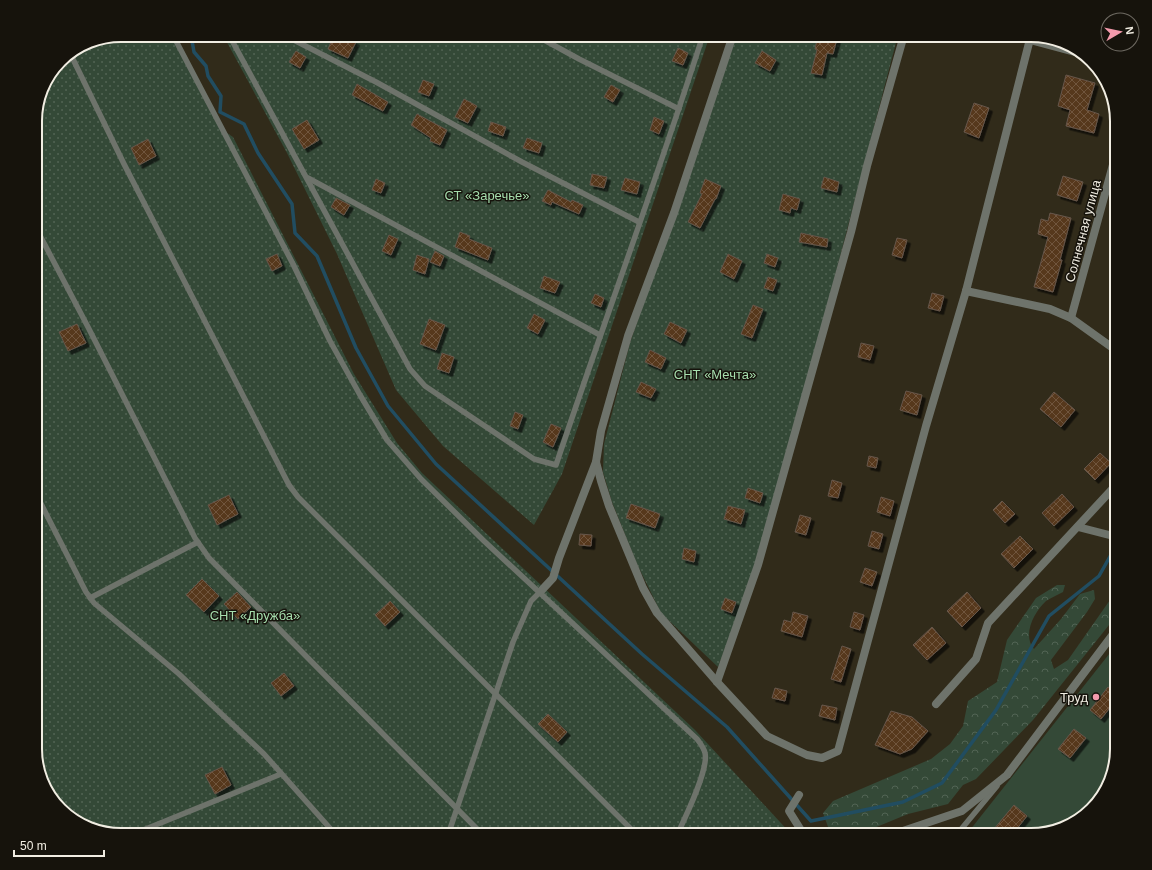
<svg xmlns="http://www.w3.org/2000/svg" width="1152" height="870" font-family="Helvetica,sans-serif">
  <defs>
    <pattern id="forest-crowns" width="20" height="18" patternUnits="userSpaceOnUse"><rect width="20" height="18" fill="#344937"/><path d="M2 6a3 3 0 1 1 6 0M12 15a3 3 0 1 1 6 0" fill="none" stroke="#526454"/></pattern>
    <pattern id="garden-dots" width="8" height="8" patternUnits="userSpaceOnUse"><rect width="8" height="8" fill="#344937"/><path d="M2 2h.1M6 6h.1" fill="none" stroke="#526454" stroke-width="1.8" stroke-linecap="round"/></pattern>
    <pattern id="building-cross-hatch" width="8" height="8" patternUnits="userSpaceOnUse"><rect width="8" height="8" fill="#57371e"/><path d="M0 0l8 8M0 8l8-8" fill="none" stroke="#70543e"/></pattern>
    <filter id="shadow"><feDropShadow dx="3.5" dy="3.5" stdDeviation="0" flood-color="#0009"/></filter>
  </defs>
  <rect width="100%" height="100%" fill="#312b1a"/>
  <!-- grass -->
  <path fill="#344937" d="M1117 644V750L1099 802 1069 826 1031 835H966Z"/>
  <!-- forest -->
  <path fill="url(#forest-crowns)" d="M1057 585H1065L1063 592C1057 595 1051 598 1046 601 1034 612 1022 635 1034 649L1061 619 1080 594 1094 590 1095 599 1087 612 1051 660 1054 669 1068 660 1117 590V615L1033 720 976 779 963 785 948 804 908 814 857 835H831L823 813 833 801 931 759 950 744 963 726 968 701 997 682 1007 640 1036 598Z"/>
  <!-- garden -->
  <g fill="url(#garden-dots)">
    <path d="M121 35H171L221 129 233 137 354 374 397 443 422 473 695 730 792 835H120L68 817 44 787 35 755V115L44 83 64 56 88 41Z"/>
    <path d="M223 35H710L562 474 534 525 443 446 396 390 337 254 287 153Z"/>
    <path d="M737 35H898L765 543 718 667 661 613 637 564 612 502 603 472 604 444 630 343Z"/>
  </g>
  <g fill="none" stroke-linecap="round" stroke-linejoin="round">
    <!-- stream -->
    <path stroke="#214d61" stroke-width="3.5" d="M191 35 194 52 206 66 208 76 221 96 220 112 244 124 258 153 292 204 295 233 317 256 356 348 388 406 436 464 642 654 727 727 811 821 903 802 942 783 996 710 1049 616 1099 576 1117 544"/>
  </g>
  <!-- building -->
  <g fill="url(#building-cross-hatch)" stroke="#66564a" filter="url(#shadow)">
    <path d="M334 35H340L356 42 348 58 328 49Z"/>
    <path d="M818 35H838L833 54 827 53 822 75 811 73 817 50 815 49Z"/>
    <path d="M678 48 688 53 683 65 672 61Z"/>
    <path d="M296 51 306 57 300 68 289 62Z"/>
    <path d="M762 51 776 60 770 71 755 63Z"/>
    <path d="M1066 75 1095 83 1087 110 1099 114 1094 133 1066 126 1070 110 1058 106Z"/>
    <path d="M423 80 434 84 429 96 418 92Z"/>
    <path d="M357 84 388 102 383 111 352 95Z"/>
    <path d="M611 85 620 90 613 102 604 97Z"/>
    <path d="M464 99 477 106 468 123 455 117Z"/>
    <path d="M974 103 989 108 979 138 964 132Z"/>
    <path d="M417 114 447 130 440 145 430 141 431 138 411 125Z"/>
    <path d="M654 117 664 121 659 134 650 130Z"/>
    <path d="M307 120 319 140 304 149 292 129Z"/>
    <path d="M491 122 506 127 503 136 488 131Z"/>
    <path d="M527 138 542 143 539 153 523 148Z"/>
    <path d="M148 139 156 156 139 165 131 148Z"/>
    <path d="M592 174 607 177 604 188 590 185Z"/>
    <path d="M1063 176 1083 182 1077 201 1057 195Z"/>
    <path d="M824 177 839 182 837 192 821 188Z"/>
    <path d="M625 178 640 182 637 194 621 190Z"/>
    <path d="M376 179 385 183 381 193 372 190Z"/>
    <path d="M705 179 721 186 716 199H715L700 228 688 222 702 194 700 193Z"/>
    <path d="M548 190 571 202 572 200 583 205 579 214 552 202 551 205 542 201Z"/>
    <path d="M783 194 800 199 797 210 791 208 790 213 779 210Z"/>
    <path d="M336 198 350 205 344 215 331 207Z"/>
    <path d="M1050 213 1071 218 1060 260H1062L1053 292 1034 287 1048 237 1038 234 1041 219 1048 221Z"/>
    <path d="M460 232 470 236 469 239 492 248 488 260 455 247Z"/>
    <path d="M801 233 828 239 827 247 799 242Z"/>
    <path d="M389 235 398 239 391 255 382 251Z"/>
    <path d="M897 238 907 240 902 258 892 255Z"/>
    <path d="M435 251 444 256 440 266 430 262Z"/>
    <path d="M277 254 282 266 272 271 266 259Z"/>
    <path d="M728 254 742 261 734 279 720 272Z"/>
    <path d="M767 254 778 258 775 267 764 263Z"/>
    <path d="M417 255 429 259 425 274 413 270Z"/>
    <path d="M544 276 560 282 555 293 540 288Z"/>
    <path d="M768 277 777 280 773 291 764 288Z"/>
    <path d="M932 293 944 296 940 311 928 308Z"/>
    <path d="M595 294 604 298 601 307 591 303Z"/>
    <path d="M753 305 763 309 752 338 741 334Z"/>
    <path d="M534 314 545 320 538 334 527 328Z"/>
    <path d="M429 319 445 325 436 350 420 344Z"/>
    <path d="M670 322 687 330 681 343 664 334Z"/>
    <path d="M77 324 86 343 68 351 59 332Z"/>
    <path d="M861 343 874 346 870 360 858 357Z"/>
    <path d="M650 350 666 358 661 369 645 362Z"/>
    <path d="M442 353 454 357 449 373 437 369Z"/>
    <path d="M641 382 656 389 651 398 636 392Z"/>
    <path d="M906 391 922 395 917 415 900 410Z"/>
    <path d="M1054 392 1075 410 1061 427 1040 409Z"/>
    <path d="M515 412 523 415 518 429 510 426Z"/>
    <path d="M551 424 561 428 553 447 543 442Z"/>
    <path d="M1100 453 1111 463 1095 480 1084 469Z"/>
    <path d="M869 456 878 458 876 468 867 466Z"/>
    <path d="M832 480 842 483 838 498 828 496Z"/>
    <path d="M748 488 763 493 760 503 745 498Z"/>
    <path d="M1062 494 1074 507 1054 526 1042 513Z"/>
    <path d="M229 495 238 514 217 525 208 505Z"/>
    <path d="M881 497 894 501 890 516 877 512Z"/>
    <path d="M1002 501 1015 514 1005 523 993 510Z"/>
    <path d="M631 504 660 514 655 528 626 518Z"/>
    <path d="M728 506 745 510 741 524 724 519Z"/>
    <path d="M800 515 811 518 806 535 795 532Z"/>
    <path d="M872 531 883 534 879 549 868 546Z"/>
    <path d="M580 534 592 535 591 546 579 545Z"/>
    <path d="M1020 536 1033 549 1014 568 1001 554Z"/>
    <path d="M684 548 696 551 694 562 682 559Z"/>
    <path d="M865 568 877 572 872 586 860 582Z"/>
    <path d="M202 579 219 596 204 612 186 595Z"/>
    <path d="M237 592 251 607 238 619 224 604Z"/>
    <path d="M967 592 981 608 962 627 947 611Z"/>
    <path d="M725 598 736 602 732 613 721 609Z"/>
    <path d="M390 601 400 612 385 626 375 615Z"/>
    <path d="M793 612 808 616 802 637 781 631 784 620 791 622Z"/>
    <path d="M854 612 864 615 860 630 850 627Z"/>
    <path d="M932 627 946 643 927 660 913 645Z"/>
    <path d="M842 646 851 649 841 682 831 679Z"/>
    <path d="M284 673 294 686 281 696 271 683Z"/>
    <path d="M1108 687 1117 693V699L1101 719 1090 710Z"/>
    <path d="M775 688 787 691 785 701 772 698Z"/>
    <path d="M822 705 837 708 835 720 819 716Z"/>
    <path d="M891 711 912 717 928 731 912 749 900 754 875 745Z"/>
    <path d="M548 714 567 732 558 742 538 724Z"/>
    <path d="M1074 729 1086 738 1070 758 1058 749Z"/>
    <path d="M222 767 231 785 215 794 205 775Z"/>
    <path d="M1014 805 1027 816 1012 835H1001L994 829Z"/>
  </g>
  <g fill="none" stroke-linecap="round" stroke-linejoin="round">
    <!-- lane -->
    <g stroke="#6e736b" stroke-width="5.5">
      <path d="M171 35 175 39 293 264 330 341 360 395 387 440 421 479 484 541 697 739C700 743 704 748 705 753 709 769 685 818 677 835"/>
      <path d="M229 35 410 369 425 386 534 459 556 465C604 322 657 179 703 35"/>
      <path d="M284 35 376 82 522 162 639 222"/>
      <path d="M535 35 579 59 679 109"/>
      <path d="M70 53 124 164 289 485 298 497 637 835"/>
      <path d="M308 178 600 335"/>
      <path d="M35 226 88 327 195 538 209 558 483 835"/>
      <path d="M35 492 86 592 94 603 179 674 264 754 336 835"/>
      <path d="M90 598 198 542"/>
      <path d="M958 833 997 786"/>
      <path d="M131 835 281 774"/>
      <path d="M448 835 513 642 531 601 540 592"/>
    </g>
    <!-- street -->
    <g stroke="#6e736b" stroke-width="8">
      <path d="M733 35 674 213 628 336 601 431 596 462 601 481 609 506 643 588 657 613 717 682 767 736 807 755 822 758 838 751 926 426 966 291 1031 35"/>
      <path d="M1030 40 1086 55"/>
      <path d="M966 291 1050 309 1071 318 1117 351"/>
      <path d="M1071 318 1117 150"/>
      <path d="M1078 527 1117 537"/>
      <path d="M540 592 553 578 559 558 596 462"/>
      <path d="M717 682 758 565 851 232 867 166 904 35"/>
      <path d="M936 704 976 659 988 623 1117 484"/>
      <path d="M799 795 789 811 804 835"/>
      <path d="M891 835 962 811 1007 775 1117 629"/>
    </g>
  </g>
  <!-- markers -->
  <circle fill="#f39aac" stroke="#16130c" stroke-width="1.5" cx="1096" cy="697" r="4"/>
  <g text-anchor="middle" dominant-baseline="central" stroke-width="3" stroke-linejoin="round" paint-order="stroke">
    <!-- park labels -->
    <g font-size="13" fill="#a6dead" stroke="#16130c">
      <text x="487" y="195">СТ «Заречье»</text>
      <text x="715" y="374">СНТ «Мечта»</text>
      <text x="255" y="615">СНТ «Дружба»</text>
    </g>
    <!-- street labels -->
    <g font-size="13" fill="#f1ede2" stroke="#16130c">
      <text transform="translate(1083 231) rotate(-75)">Солнечная улица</text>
    </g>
    <!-- poi labels -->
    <g font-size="13" fill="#f1ede2" stroke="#16130c" text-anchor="end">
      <text x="1088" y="697">Труд</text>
    </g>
  </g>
  <!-- crop -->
  <path d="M0 0H1152V870H0ZM121 42H1031A79 79 0 0 1 1110 121V749A79 79 0 0 1 1031 828H121A79 79 0 0 1 42 749V121A79 79 0 0 1 121 42Z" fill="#16130c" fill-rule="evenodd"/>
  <path fill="none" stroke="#f1ede2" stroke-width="2" d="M121 42H1031A79 79 0 0 1 1110 121V749A79 79 0 0 1 1031 828H121A79 79 0 0 1 42 749V121A79 79 0 0 1 121 42Z"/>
  <!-- north arrow -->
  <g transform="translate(1120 32) rotate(81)"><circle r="19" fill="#16130c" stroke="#6e6a62"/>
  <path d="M0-3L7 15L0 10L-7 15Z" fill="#f39aac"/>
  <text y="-6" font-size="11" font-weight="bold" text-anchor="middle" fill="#f1ede2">N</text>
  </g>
  <!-- scale -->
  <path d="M14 850v6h90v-6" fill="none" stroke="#f1ede2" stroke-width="2"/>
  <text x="20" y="850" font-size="12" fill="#f1ede2" stroke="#16130c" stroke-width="3" paint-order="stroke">50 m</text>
</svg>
